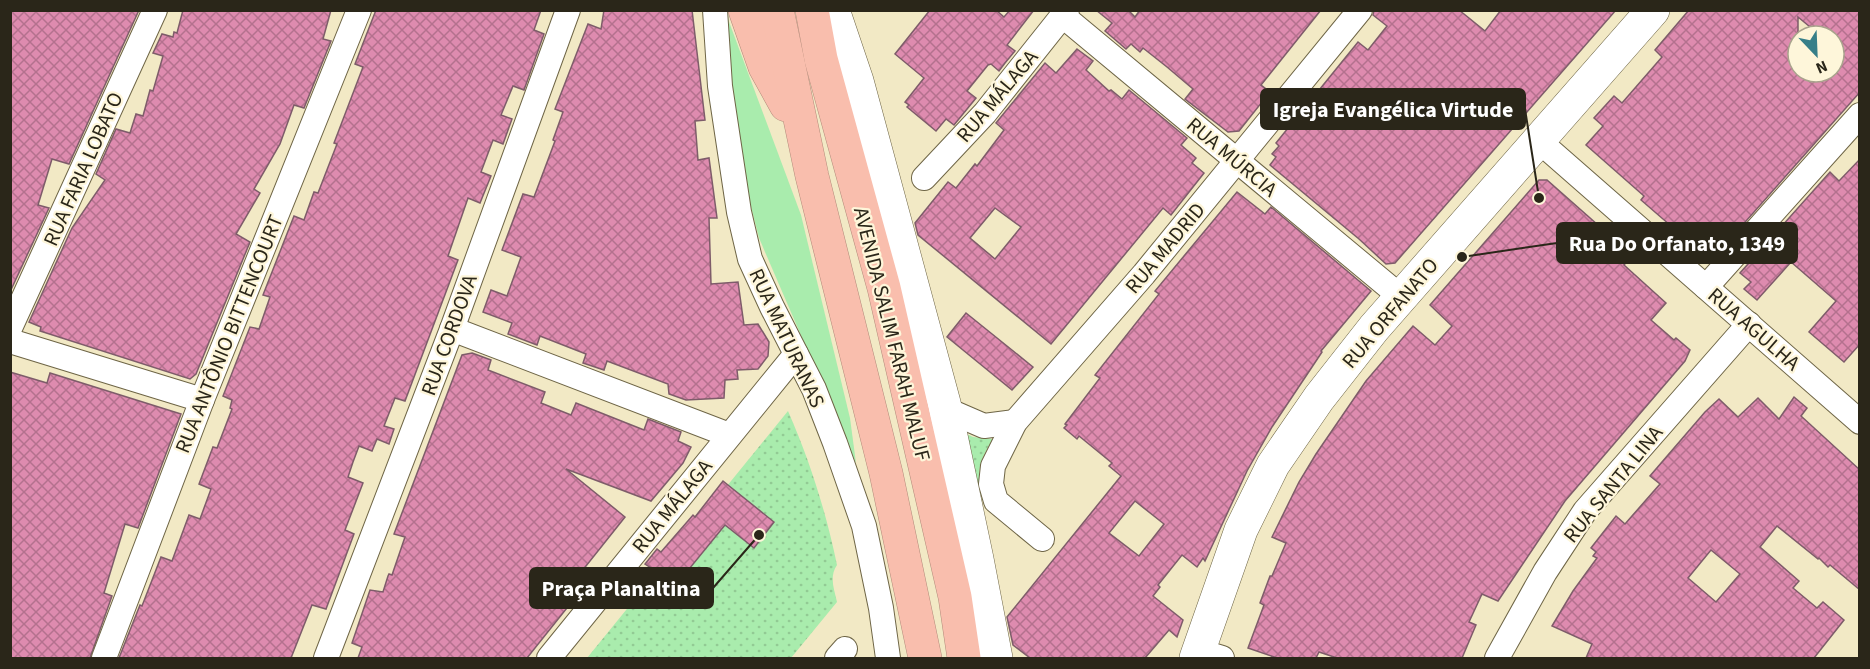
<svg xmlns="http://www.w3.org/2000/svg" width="1870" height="669" font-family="'Source Sans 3',sans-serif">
  <defs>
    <pattern id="park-dots" width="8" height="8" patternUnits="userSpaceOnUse" patternTransform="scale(1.5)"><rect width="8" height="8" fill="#a9ecad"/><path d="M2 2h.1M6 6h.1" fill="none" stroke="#92ca94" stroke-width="1.8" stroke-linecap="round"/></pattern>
    <pattern id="building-cross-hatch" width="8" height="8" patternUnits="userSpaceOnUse" patternTransform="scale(1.5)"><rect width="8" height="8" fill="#de8baf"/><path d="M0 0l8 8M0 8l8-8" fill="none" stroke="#b4718e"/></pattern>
  </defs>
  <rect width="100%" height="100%" fill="#f2e9c5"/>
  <!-- grass -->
  <path fill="#a9ecad" d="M725 11 801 215 850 418 856 463 759 238 748 195 730 90Z"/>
  <!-- park -->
  <g fill="url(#park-dots)">
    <path d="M788 411C810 461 826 512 837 565 829 577 834 588 837 602L791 658H587Z"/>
    <path d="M963 432 973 437 993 439C977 464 977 474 982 502L979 503Z"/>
  </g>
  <!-- building -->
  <g fill="url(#building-cross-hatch)" stroke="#7e5c6a" stroke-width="1.5" fill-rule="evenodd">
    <path d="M10 10H139L69 164 52 159 38 205 49 208 10 292Z"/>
    <path d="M183 10H331L323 39 331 41 304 108 294 105 280 144 254 189 260 193 236 234 250 242 196 374 190 379 40 331 41 327 29 322 72 228 105 180 96 174 116 129 130 133 136 114 143 116 150 90 153 91 163 56 153 53 162 34 173 37 174 32 177 33Z"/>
    <path d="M376 10H541L534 30 544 34 524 90 513 86 501 115 512 119 503 144 493 140 481 172 491 176 480 203 468 198 448 256 458 260 405 401 395 398 384 426 394 429 389 444 377 439 372 451 359 446 353 462 348 477 363 483 345 530 354 534 326 609 312 605 291 658H119L140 605 142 606 161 557 172 561 189 515 200 519 211 489 199 484 213 447 217 448 232 409 230 408 232 400 223 396 250 327 259 329 270 297 263 295 294 216 304 220 314 192 318 193 337 144 334 143 363 67 355 64Z"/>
    <path d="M604 10H692L705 120 695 121 698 160 709 158 717 218H709L711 284 738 282 744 325 758 324 769 342 768 356 758 369 737 370 738 379 725 380 724 398 686 400 669 394 668 384 607 361 604 370 583 363 586 354 540 336 537 345 508 334 512 323 483 312 491 290 507 296 521 257 502 250 523 194 534 197 555 141 553 140 563 112 555 109 588 24 601 29Z"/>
    <path d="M930 10H996L1004 17 1010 10H1034L1007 45 1015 51 1005 63 999 71 991 64 988 65 967 91 976 98 954 125 946 119 936 131 907 107 909 105 905 102 924 78 895 54Z"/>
    <path d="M1096 10H1128L1135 17 1140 10H1321L1261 85 1270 92 1239 131 1228 132 1185 99 1193 89 1167 67 1143 48 1140 52 1131 44 1126 49 1105 31 1112 23Z"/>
    <path d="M1374 10H1459L1485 31 1501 10H1616L1395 263 1386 264 1359 239 1270 165 1276 157 1272 154 1279 146 1276 143 1301 112 1311 121 1330 97 1320 89 1358 42 1368 50 1387 26 1373 15Z"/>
    <path d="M1689 10H1860V92L1716 255 1696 241 1693 245 1641 200 1644 196 1586 145 1603 126 1594 118 1614 96 1622 103 1662 57 1655 50ZM1798 17 1821 36H1834V72H1798Z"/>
    <path d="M1077 49 1093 61 1086 70 1109 91 1111 90 1122 99 1129 90 1187 138 1181 145 1196 158 1192 163 1204 173 1171 215 1163 208 1051 344 918 235 915 223 948 182 956 188 975 164 977 166 1004 130 996 123 1045 63 1056 73ZM995 208 1021 227 995 259 970 238Z"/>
    <path d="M1860 159V344L1844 362 1809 332 1836 301 1791 262 1757 300 1744 289 1751 282 1740 273 1830 172 1839 181Z"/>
    <path d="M1539 180H1547L1632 255 1624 265 1666 303 1651 320 1674 340 1676 338 1690 350 1685 361 1565 501 1498 601 1482 594 1469 622 1476 625 1462 658H1337L1319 652 1316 658H1277L1248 648 1264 605 1260 603 1270 576H1272L1286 543 1272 537 1299 482 1316 454 1366 381 1413 326 1435 345 1452 326 1430 305Z"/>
    <path d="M1237 192 1265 214 1271 207 1371 291 1321 351 1322 352 1272 427 1247 471 1205 561 1203 558 1197 567 1182 555 1158 585 1160 587 1153 596 1183 620 1177 637 1169 630 1145 658H1030L1013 645 1007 617 1121 476 1109 466 1112 463 1079 436 1077 439 1064 428 1067 425 1065 424 1100 378 1095 375 1159 294 1155 291ZM1135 501 1164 524 1139 556 1109 533Z"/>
    <path d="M966 313 1033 367 1012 390 947 337Z"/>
    <path d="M472 353 491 360 488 370 545 392 541 403 571 415 576 403 644 430 648 419 681 432 678 441 691 447 683 463 651 501 566 469 625 517 578 576 587 583 527 658H358L362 647 352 643 370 590 383 592 388 576 389 574 392 575 405 537 394 534 462 355Z"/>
    <path d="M10 372 47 383 50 373 181 414 138 528 125 524 104 593 112 596 90 658H10Z"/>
    <path d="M1794 397 1807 408 1801 416 1860 470V590L1830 565 1828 567 1819 558 1818 559 1777 526 1760 547 1799 581 1793 588 1817 608 1823 602 1844 620 1814 658H1586L1592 644 1552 626 1573 591 1597 558 1593 556 1596 552 1591 548 1616 516 1625 524 1660 484 1650 476 1705 412 1719 399 1738 417 1758 398 1779 419ZM1711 550 1740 574 1716 602 1688 578Z"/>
    <path d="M723 481 774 522 754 548 725 525 667 596 644 578 651 568 645 564 657 549 661 552 693 515 695 517Z"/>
  </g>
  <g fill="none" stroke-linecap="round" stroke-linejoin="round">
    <defs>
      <g id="street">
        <path d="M715 10 720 86 739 212 750 259 772 307 814 389 835 443 864 526 881 608 888 658"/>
        <path d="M1063 16 1401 297"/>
        <path d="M1539 141 1860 422"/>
        <path d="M924 178 985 113 1067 10"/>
        <path d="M1706 287 1860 115"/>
        <path d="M10 328 155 10"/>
        <path d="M452 329 729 435"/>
        <path d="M10 341 202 400"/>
        <path d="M944 403 954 413 984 426 1015 422"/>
        <path d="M1042 539 996 501 991 484 993 466 1015 422 1144 274 1360 10"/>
        <path d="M1199 651 1222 658"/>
        <path d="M104 658 202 400 359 10"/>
        <path d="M326 658 452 329 568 10"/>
        <path d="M549 658 796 354"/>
        <path d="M837 658 845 649"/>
        <path d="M1497 658 1545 572 1585 511 1749 324"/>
      </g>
      <g id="secondary">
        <path d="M833 10 857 81 944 403 977 559 996 658"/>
        <path d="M1196 658 1241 530 1273 465 1319 398 1374 328 1653 10"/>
      </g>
      <g id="highway">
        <path d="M745 10 765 67 786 105"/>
        <path d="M777 10 812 176 886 473 925 658"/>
        <path d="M812 10 821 59 884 288 955 597 964 658"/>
      </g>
    </defs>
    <!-- street casing -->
    <use href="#street" stroke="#6e6546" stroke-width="26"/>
    <!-- secondary casing -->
    <use href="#secondary" stroke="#6e6546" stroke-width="34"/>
    <!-- highway casing -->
    <use href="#highway" stroke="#b18979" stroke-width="34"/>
    <!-- street -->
    <use href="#street" stroke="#fff" stroke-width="24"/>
    <!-- secondary -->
    <use href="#secondary" stroke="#fff" stroke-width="33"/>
    <!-- highway -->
    <use href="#highway" stroke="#f9bead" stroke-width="33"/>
  </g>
  <g text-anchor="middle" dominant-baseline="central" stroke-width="4.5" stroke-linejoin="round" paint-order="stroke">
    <!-- street labels -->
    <g font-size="21" fill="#2a2619" stroke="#fef6da">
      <text transform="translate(997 96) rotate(-50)">RUA MÁLAGA</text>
      <text transform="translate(1232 157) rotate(40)">RUA MÚRCIA</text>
      <text transform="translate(83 169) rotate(-66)">RUA FARIA LOBATO</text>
      <text transform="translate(1165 248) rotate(-50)">RUA MADRID</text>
      <text transform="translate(1390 313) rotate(-50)">RUA ORFANATO</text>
      <text transform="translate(1754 329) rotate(41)">RUA AGULHA</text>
      <text transform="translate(229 334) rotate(-68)">RUA ANTÔNIO BITTENCOURT</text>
      <text transform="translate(892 334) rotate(76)">AVENIDA SALIM FARAH MALUF</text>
      <text transform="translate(449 335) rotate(-70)">RUA CORDOVA</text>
      <text transform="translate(787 338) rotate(65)">RUA MATURANAS</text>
      <text transform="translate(1613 484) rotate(-51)">RUA SANTA LINA</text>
      <text transform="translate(672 506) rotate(-51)">RUA MÁLAGA</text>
    </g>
  </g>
  <!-- callouts -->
  <path fill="none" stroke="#2a2619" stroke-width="2" d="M1539 198L1525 109M1462 257L1557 243M759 535L713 588"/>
  <g fill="#2a2619" stroke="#fef6da" stroke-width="2">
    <circle cx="1539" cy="198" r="6"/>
    <circle cx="1462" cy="257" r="6"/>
    <circle cx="759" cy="535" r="6"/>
  </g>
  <g fill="#2a2619" stroke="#2a2619" stroke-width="2">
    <rect x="1261" y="89" width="264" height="40" rx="6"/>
    <rect x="1557" y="223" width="240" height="40" rx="6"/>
    <rect x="530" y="568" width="183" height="40" rx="6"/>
  </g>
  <g font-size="22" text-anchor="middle" font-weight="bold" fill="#fff">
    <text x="1393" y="117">Igreja Evangélica Virtude</text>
    <text x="1677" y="251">Rua Do Orfanato, 1349</text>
    <text x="621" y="596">Praça Planaltina</text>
  </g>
  <!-- border -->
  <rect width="1870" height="669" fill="none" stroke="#2a2619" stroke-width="24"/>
  <!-- north arrow -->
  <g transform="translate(1816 54) rotate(157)"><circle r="28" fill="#fef6da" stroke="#a9a38d" stroke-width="1.5"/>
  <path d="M0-4.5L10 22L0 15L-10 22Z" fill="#377f88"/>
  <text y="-9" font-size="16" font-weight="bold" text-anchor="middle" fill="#2a2619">N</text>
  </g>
</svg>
